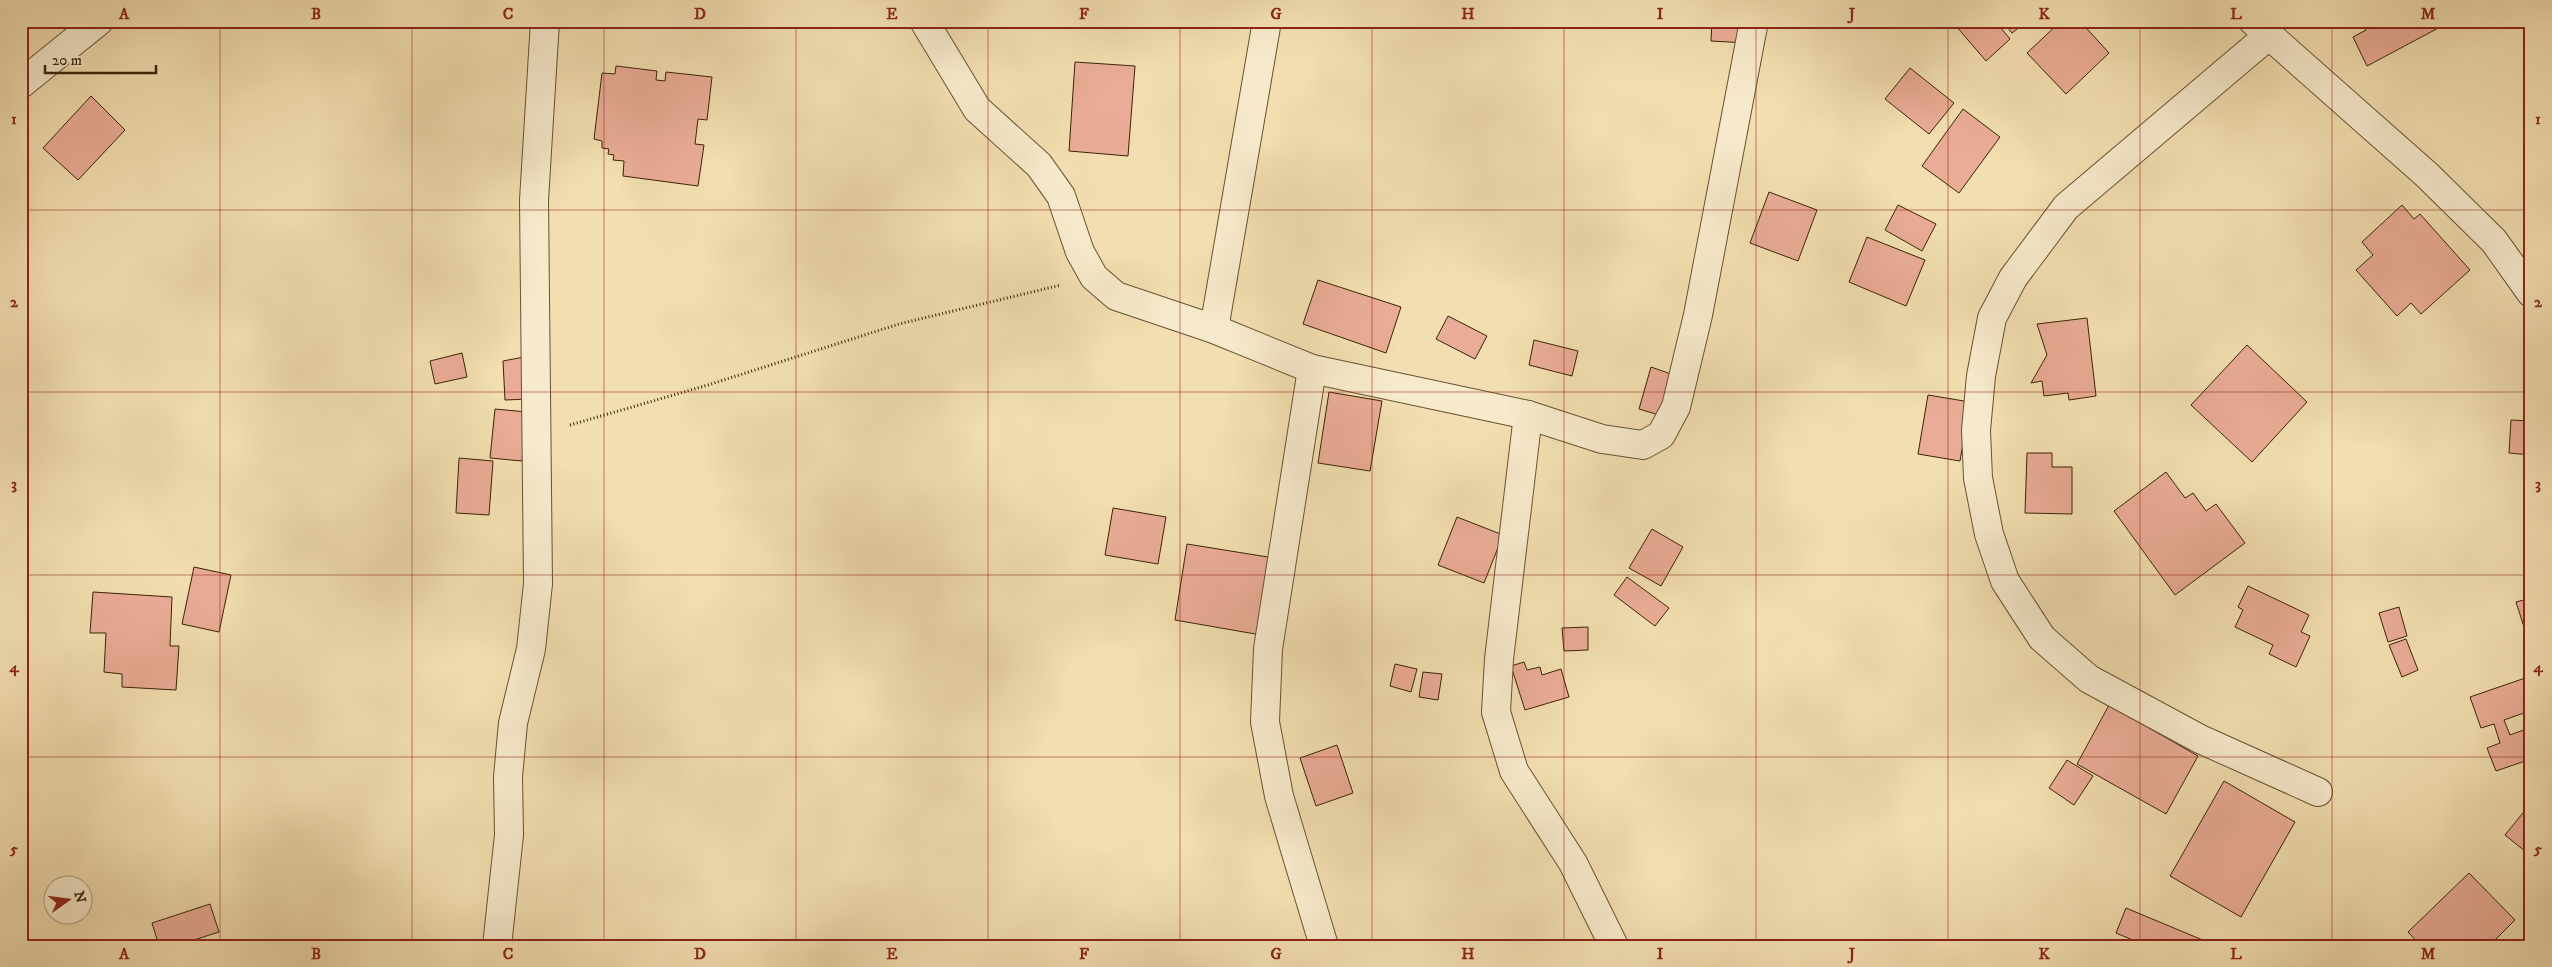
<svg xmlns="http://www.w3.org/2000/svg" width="2552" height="967" font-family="'IM FELL DW Pica',serif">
  <rect width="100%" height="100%" fill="#f2deb0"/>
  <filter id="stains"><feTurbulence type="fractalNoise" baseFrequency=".004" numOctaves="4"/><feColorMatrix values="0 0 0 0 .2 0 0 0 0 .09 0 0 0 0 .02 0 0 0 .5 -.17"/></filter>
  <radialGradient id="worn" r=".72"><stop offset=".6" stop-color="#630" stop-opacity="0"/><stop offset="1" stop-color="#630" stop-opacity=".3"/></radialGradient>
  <!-- building -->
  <g fill="#eaac96" stroke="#3a2407" fill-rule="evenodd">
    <path d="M1712 21H1748L1747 43 1711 41Z"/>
    <path d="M1962 21H1995L2010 39 1986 61 1956 26Z"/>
    <path d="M2002 21H2027L2012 33Z"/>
    <path d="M2061 21H2080L2109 53 2066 94 2027 53Z"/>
    <path d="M2361 21H2442L2444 25 2367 66 2353 37 2366 30Z"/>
    <path d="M1075 62 1135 66 1128 156 1069 151Z"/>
    <path d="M616 66 657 71 656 80 665 81 666 72 712 77 707 120 698 119 695 144 704 145 698 186 623 176 624 161 613 160 614 155 608 154 609 149 602 148V141L594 139 602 73 615 74Z"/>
    <path d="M1910 68 1954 103 1929 134 1885 99Z"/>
    <path d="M91 96 125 130 78 180 43 148Z"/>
    <path d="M1963 109 2000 137 1959 193 1922 166Z"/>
    <path d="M1769 192 1817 210 1798 261 1750 243Z"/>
    <path d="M1898 205 1936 224 1922 251 1885 230Z"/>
    <path d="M2402 205 2414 219 2420 214 2470 270 2421 314 2411 303 2397 316 2356 270 2373 255 2362 242Z"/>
    <path d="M1867 237 1925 260 1906 306 1849 282Z"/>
    <path d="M1318 280 1401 307 1386 353 1303 324Z"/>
    <path d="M1448 316 1487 336 1475 359 1436 339Z"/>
    <path d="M2087 318 2096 396 2069 400 2068 393 2044 396 2042 381 2031 383 2047 355 2037 324Z"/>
    <path d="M1534 340 1578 351 1572 376 1529 365Z"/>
    <path d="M2247 345 2307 402 2252 462 2191 405Z"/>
    <path d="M462 353 467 377 435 384 430 361Z"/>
    <path d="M524 357 528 399 505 400 503 361Z"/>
    <path d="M1651 367 1671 374 1659 415 1639 409Z"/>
    <path d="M1329 392 1382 401 1370 471 1318 463Z"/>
    <path d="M1928 395 1970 402 1960 461 1918 454Z"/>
    <path d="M495 409 527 412 522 461 490 458Z"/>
    <path d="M2511 420 2531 421V455L2509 453Z"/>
    <path d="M2027 453H2052V467H2072V514L2025 513Z"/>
    <path d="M459 458 493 461 489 515 456 513Z"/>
    <path d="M2166 472 2185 498 2193 493 2206 511 2216 504 2245 543 2175 595 2114 511Z"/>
    <path d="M1113 508 1166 517 1158 564 1105 555Z"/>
    <path d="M1457 517 1503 535 1484 583 1438 565Z"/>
    <path d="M1652 529 1683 547 1661 586 1629 568Z"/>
    <path d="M1187 544 1274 558 1261 635 1175 620Z"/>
    <path d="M194 567 231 575 219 632 182 624Z"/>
    <path d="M1627 577 1669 608 1655 626 1614 595Z"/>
    <path d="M2248 586 2309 615 2301 632 2310 636 2296 667 2269 654 2273 645 2235 627 2243 610 2238 607Z"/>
    <path d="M93 592 172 597 170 646H179L176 690 122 687V674L104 672 106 633H90Z"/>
    <path d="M2531 598V625L2524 627 2516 602Z"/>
    <path d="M2399 607 2407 636 2388 642 2379 613Z"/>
    <path d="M1588 627V650L1564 651 1562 628Z"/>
    <path d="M2406 639 2418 670 2402 677 2389 645Z"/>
    <path d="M1524 662 1527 670 1540 667 1542 675 1561 669 1569 697 1525 710 1511 666Z"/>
    <path d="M1395 664 1417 669 1411 692 1390 686Z"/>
    <path d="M1423 672 1442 674 1438 700 1419 697Z"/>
    <path d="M2531 676V759L2496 771 2487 748 2500 743 2494 724 2481 728 2470 697ZM2524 713 2529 728 2510 735 2504 720Z"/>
    <path d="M2109 705 2198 756 2166 814 2077 764Z"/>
    <path d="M1337 745 1353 793 1316 806 1300 758Z"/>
    <path d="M2067 760 2093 776 2074 805 2049 788Z"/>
    <path d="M2224 781 2295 822 2241 917 2170 876Z"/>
    <path d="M2531 803V856L2505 835Z"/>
    <path d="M2469 873 2515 920 2489 946H2421L2408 932Z"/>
    <path d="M210 904 219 932 175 946H159L152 923Z"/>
    <path d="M2126 908 2217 946H2147L2116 933Z"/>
  </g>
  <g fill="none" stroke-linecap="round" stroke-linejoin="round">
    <defs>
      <g id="minor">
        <path d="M924 21 977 109 1039 165 1061 196 1080 252 1094 277 1116 296 1214 329 1312 369 1528 415 1602 439 1643 445 1661 435 1676 407 1698 315 1754 21"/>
        <path d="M2253 21 2427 175 2494 241 2531 293"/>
        <path d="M2268 36 2066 207 2013 278 1992 318 1981 376 1976 430 1978 478 1989 534 2005 581 2042 638 2089 679 2200 739 2318 792"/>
        <path d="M21 84 99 21"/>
        <path d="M1214 329 1267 21"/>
        <path d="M1312 369 1268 649 1265 722 1279 796 1324 946"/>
        <path d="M1528 415 1499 659 1496 712 1514 771 1573 863 1614 946"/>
        <path d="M497 946 509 835 508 777 513 723 531 649 538 584 534 200 545 21"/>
      </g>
    </defs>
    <!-- minor casing -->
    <use href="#minor" stroke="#685231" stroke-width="30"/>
    <!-- path -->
    <path stroke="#3a2407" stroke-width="3" stroke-dasharray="1 2.5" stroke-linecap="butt" d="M570 425 708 385 899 324 1061 285"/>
    <!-- minor -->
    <use href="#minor" stroke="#f7eacc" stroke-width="28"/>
  </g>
  <!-- grid -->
  <path fill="none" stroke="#8f2418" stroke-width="1" stroke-opacity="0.55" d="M220 21V946M412 21V946M604 21V946M796 21V946M988 21V946M1180 21V946M1372 21V946M1564 21V946M1756 21V946M1948 21V946M2140 21V946M2332 21V946M21 210H2531M21 392H2531M21 575H2531M21 757H2531"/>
  <!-- margin -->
  <rect width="2552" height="967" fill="none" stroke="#f2deb0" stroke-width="55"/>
  <!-- north arrow -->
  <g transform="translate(68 900) rotate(76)"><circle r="24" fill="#f7eacc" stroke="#ab9b7d"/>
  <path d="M0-4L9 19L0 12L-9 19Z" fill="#8f2418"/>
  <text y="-8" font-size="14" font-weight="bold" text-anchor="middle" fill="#3a2407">N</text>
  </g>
  <!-- scale -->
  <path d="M45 65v8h111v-8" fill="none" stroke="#3a2407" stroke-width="2.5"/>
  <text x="52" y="65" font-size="15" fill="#3a2407" stroke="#f7eacc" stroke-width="4" paint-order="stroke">20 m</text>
  <rect x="28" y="28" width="2496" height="912" fill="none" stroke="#8f2418" stroke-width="2"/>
  <g font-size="16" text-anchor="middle" font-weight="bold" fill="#8f2418">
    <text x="124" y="19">A</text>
    <text x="316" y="19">B</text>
    <text x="508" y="19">C</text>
    <text x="700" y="19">D</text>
    <text x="892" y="19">E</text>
    <text x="1084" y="19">F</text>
    <text x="1276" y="19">G</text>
    <text x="1468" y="19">H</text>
    <text x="1660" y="19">I</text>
    <text x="1852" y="19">J</text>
    <text x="2044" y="19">K</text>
    <text x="2236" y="19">L</text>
    <text x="2428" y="19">M</text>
    <text x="14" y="124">1</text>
    <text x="2538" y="124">1</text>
    <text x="14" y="307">2</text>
    <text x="2538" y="307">2</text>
    <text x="14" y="489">3</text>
    <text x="2538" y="489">3</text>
    <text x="14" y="672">4</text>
    <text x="2538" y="672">4</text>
    <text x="14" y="854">5</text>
    <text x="2538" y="854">5</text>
    <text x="124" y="959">A</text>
    <text x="316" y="959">B</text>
    <text x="508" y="959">C</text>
    <text x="700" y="959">D</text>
    <text x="892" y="959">E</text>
    <text x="1084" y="959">F</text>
    <text x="1276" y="959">G</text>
    <text x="1468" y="959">H</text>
    <text x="1660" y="959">I</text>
    <text x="1852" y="959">J</text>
    <text x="2044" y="959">K</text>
    <text x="2236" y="959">L</text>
    <text x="2428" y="959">M</text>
  </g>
  <rect width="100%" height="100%" filter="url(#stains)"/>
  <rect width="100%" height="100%" fill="url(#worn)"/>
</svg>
